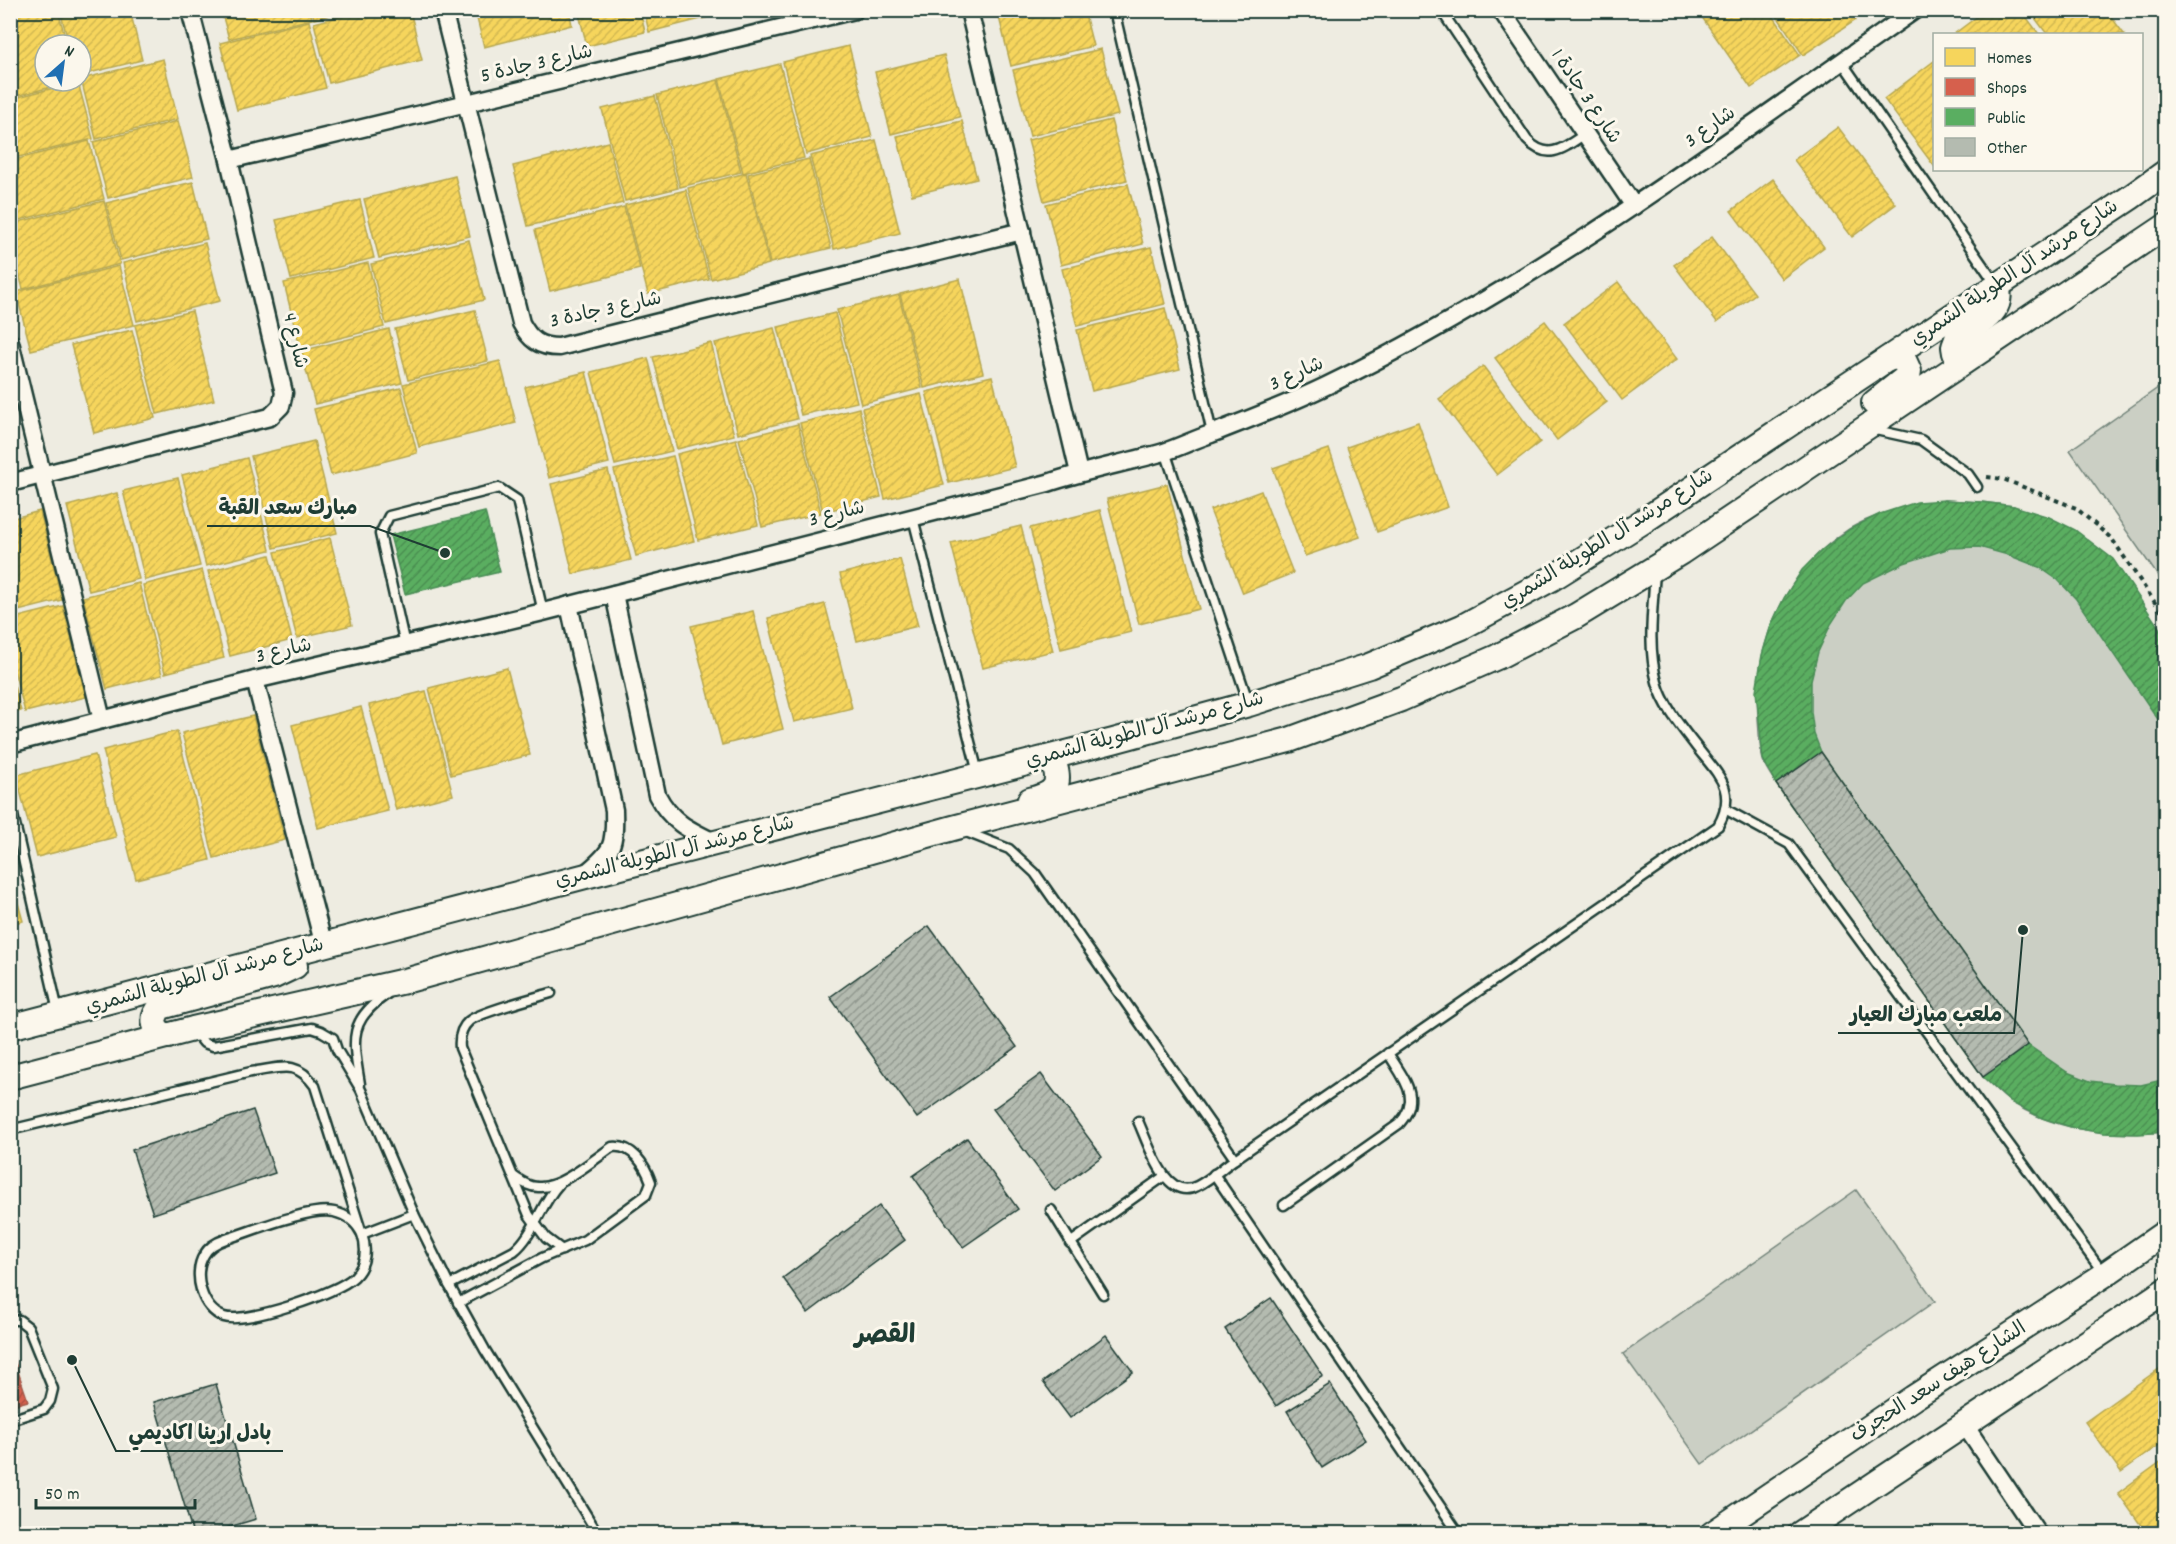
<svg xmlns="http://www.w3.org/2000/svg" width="2176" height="1544" font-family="Dekko,'Playpen Sans Arabic',sans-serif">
  <defs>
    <pattern id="homes-hatch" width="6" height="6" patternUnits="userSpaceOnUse" patternTransform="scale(1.5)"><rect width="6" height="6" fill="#f6d55c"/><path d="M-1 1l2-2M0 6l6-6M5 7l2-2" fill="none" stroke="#d2b851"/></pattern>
    <pattern id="shops-hatch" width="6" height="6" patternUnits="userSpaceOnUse" patternTransform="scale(1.5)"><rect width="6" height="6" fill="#d6604d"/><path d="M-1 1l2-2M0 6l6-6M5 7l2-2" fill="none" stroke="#ad5041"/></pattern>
    <pattern id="public-hatch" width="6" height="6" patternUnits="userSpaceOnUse" patternTransform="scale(1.5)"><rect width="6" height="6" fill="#5aae61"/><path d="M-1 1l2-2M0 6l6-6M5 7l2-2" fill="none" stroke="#4a8f51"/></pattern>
    <pattern id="building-hatch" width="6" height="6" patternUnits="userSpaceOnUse" patternTransform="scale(1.5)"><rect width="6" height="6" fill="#b4bbb0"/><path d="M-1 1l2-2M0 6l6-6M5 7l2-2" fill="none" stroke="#929990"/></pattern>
  </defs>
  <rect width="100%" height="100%" fill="#eeece1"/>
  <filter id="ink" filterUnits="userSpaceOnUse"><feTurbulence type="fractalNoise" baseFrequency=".0167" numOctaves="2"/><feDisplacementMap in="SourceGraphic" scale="12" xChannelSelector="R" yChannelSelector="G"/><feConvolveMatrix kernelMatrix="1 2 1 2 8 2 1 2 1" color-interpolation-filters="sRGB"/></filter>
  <g filter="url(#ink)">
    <!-- pitch -->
    <g fill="#cbcfc4" stroke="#75867c" stroke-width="1.5">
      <path d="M2165 383V586L2070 450Z"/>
      <path d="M1945 500 1981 502 2014 506 2165 638V1132C2113 1137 2057 1132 2011 1102 2001 1096 1992 1085 1983 1077L1776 784C1772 776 1765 768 1763 760 1759 747 1759 731 1758 718 1753 643 1785 571 1849 529 1878 511 1913 507 1945 500Z"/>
      <path d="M1856 1190 1935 1301 1702 1464 1623 1354Z"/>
    </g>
    <!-- homes -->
    <g fill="url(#homes-hatch)" stroke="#b6a750" stroke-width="1.5">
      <path d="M10 10H58L67 45H45V81H75L12 97Z"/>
      <path d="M60 10H130L142 60 81 75V45H69Z"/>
      <path d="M221 10H310L312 19 229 39Z"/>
      <path d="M312 10H349L314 19Z"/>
      <path d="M365 10H410L422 60 329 83 314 23Z"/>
      <path d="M475 10H569L572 25 484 47Z"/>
      <path d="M578 10H640L645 32 587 46Z"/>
      <path d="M644 10H707L709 17 649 32Z"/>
      <path d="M1026 10H1084L1093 46 1011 66 999 17Z"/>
      <path d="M1697 10H1769L1800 55 1751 88Z"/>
      <path d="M1773 10H1850L1856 20 1803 55Z"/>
      <path d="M1986 10H2021L2039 34H1954Z"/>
      <path d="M2029 10H2106L2124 34H2047Z"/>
      <path d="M309 21 326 88 237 110 220 43Z"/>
      <path d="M849 46 872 137 806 154 783 62Z"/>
      <path d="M1101 49 1118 115 1030 136 1013 70Z"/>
      <path d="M944 55 960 117 891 134 875 72Z"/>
      <path d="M163 59 178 119 96 139 81 79Z"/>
      <path d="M1934 61V166L1884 99Z"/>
      <path d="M780 64 804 158 743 173 719 79Z"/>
      <path d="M718 80 741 172 680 187 657 95Z"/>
      <path d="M78 82 93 139 10 159V99Z"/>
      <path d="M655 96 678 188 625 201 602 109Z"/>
      <path d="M1111 120 1127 180 1044 201 1028 140Z"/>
      <path d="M178 121 193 177 108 198 93 142Z"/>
      <path d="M962 121 977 179 912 195 897 136Z"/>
      <path d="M1838 127 1896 204 1852 237 1794 160Z"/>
      <path d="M876 140 900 233 834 249 810 156Z"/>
      <path d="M89 141 104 199 11 222 10 161Z"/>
      <path d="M608 142 623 203 528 226 513 166Z"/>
      <path d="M809 159 831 248 770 263 748 174Z"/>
      <path d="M746 173 769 264 711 279 688 188Z"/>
      <path d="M455 176 470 236 379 258 364 199Z"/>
      <path d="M1773 179 1824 247 1782 279 1731 211Z"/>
      <path d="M193 182 207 239 121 260 106 203Z"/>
      <path d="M1128 184 1143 244 1061 265 1046 204Z"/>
      <path d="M686 190 709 279 648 294 625 205Z"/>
      <path d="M360 200 374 258 291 279 276 220Z"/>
      <path d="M104 201 120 264 23 289 10 240V224Z"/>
      <path d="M624 207 640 269 550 291 535 230Z"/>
      <path d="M1712 237 1755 294 1717 322 1674 265Z"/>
      <path d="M469 240 484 300 386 324 371 264Z"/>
      <path d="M205 243 220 301 137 321 123 263Z"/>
      <path d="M1151 247 1165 304 1077 326 1062 269Z"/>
      <path d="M368 263 384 327 300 348 284 283Z"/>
      <path d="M119 266 134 325 31 350 16 292Z"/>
      <path d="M960 279 983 373 924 388 900 294Z"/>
      <path d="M1618 282 1677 359 1622 400 1564 323Z"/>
      <path d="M899 295 922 388 861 404 837 310Z"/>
      <path d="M1165 308 1180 369 1092 391 1077 330Z"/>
      <path d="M475 310 488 361 408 380 395 329Z"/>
      <path d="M192 311 214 400 157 414 135 325Z"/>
      <path d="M835 313 857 402 801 415 778 327Z"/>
      <path d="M1545 321 1607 402 1557 440 1495 358Z"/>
      <path d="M774 328 797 419 738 434 715 343Z"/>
      <path d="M389 329 402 383 315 404 301 351Z"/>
      <path d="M132 330 155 418 94 433 71 345Z"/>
      <path d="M711 343 734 435 677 449 653 357Z"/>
      <path d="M648 358 672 451 615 465 591 372Z"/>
      <path d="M500 361 516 423 419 447 403 384Z"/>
      <path d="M1483 366 1540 442 1497 475 1439 399Z"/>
      <path d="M586 372 609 463 549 478 525 387Z"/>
      <path d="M992 376 1015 467 949 483 926 392Z"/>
      <path d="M401 388 417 453 331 475 314 409Z"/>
      <path d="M921 394 944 485 885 499 862 408Z"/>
      <path d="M859 408 881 497 823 512 800 423Z"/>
      <path d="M1418 422 1448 507 1377 532 1347 447Z"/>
      <path d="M798 424 821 513 762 527 739 439Z"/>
      <path d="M736 439 758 525 698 540 677 454Z"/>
      <path d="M314 441 337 533 274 548 251 456Z"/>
      <path d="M1329 449 1360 537 1305 556 1273 468Z"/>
      <path d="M673 456 694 541 636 556 614 470Z"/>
      <path d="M247 458 270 550 206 566 182 475Z"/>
      <path d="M608 470 631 560 573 574 551 484Z"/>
      <path d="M178 478 200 566 145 580 123 491Z"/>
      <path d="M1167 484 1199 609 1139 624 1107 499Z"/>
      <path d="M1261 491 1293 573 1243 593 1210 510Z"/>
      <path d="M117 493 139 579 89 591 67 506Z"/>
      <path d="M1100 510 1131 632 1061 649 1030 528Z"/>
      <path d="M40 511 62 600 10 613V519Z"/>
      <path d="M1021 526 1053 651 983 668 951 543Z"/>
      <path d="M330 538 352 625 297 638 275 552Z"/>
      <path d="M270 555 292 640 230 656 208 571Z"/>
      <path d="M900 559 918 626 857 641 840 574Z"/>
      <path d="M202 570 224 658 165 673 143 585Z"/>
      <path d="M139 583 162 675 107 689 83 597Z"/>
      <path d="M825 604 852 708 794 722 768 618Z"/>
      <path d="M63 606 86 697 25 712 10 655V619Z"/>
      <path d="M753 611 783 729 722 745 691 626Z"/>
      <path d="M507 668 530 755 451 775 429 688Z"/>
      <path d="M10 671 21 711 10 713Z"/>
      <path d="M426 691 453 795 396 810 369 705Z"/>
      <path d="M361 707 388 811 318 828 292 725Z"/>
      <path d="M253 716 285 840 214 858 182 733Z"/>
      <path d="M177 731 210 860 136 879 103 750Z"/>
      <path d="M95 755 116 837 37 857 16 775Z"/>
      <path d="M10 874 23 921 10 924Z"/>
      <path d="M2166 1364V1440L2121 1472 2085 1422Z"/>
      <path d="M2166 1458V1534H2147L2118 1493Z"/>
    </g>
    <!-- shops -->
    <path fill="url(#shops-hatch)" stroke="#9f5646" stroke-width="1.5" d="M10 1348 28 1401 10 1406Z"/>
    <!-- public -->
    <g fill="url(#public-hatch)" stroke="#488c54" stroke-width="1.5">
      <path d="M1945 500 1981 502 2014 506 2049 517 2075 530 2113 559 2166 638V731L2076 599 2058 580 2039 567 2008 555 1979 547 1950 548 1904 563 1863 583 1846 601 1831 624 1818 652 1811 680V712L1814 734 1821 752 2028 1045 2067 1072 2090 1081 2115 1084 2141 1085 2166 1079V1132L2138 1134 2104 1133 2074 1128 2042 1118 2010 1102 1983 1077 1776 784 1763 759 1756 691 1762 655 1771 625 1784 598 1802 570 1823 549 1850 529 1880 514 1917 502Z"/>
      <path d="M485 512 500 572 405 594 390 535Z"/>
    </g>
    <!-- building -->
    <g fill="url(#building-hatch)" stroke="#1f3d34" stroke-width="1.5">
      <path d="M1821 752 2028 1045 1983 1077 1776 784Z"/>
      <path d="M929 926 1017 1047 917 1118 830 997Z"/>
      <path d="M1041 1074 1102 1156 1055 1191 993 1109Z"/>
      <path d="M253 1110 275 1173 153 1214 132 1150Z"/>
      <path d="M967 1138 1018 1209 963 1247 913 1176Z"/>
      <path d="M879 1206 905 1240 808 1313 783 1278Z"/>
      <path d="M1271 1298 1323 1376 1276 1406 1225 1329Z"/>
      <path d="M1106 1335 1133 1372 1070 1418 1043 1382Z"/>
      <path d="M216 1384 256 1519 206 1534H193L154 1402Z"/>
      <path d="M1330 1384 1366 1440 1322 1468 1287 1411Z"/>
    </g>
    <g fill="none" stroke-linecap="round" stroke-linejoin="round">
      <defs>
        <g id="lane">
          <path d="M1114 10 1212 433"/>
          <path d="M1441 10 1527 140C1548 162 1564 148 1585 134"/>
          <path d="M1842 62 1995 283"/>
          <path d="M1871 429 1921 440 1968 474 1977 487"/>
          <path d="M1165 451 1248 701"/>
          <path d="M913 518 978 773"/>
          <path d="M405 645 380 534 389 516 499 488 517 500 543 612"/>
          <path d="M10 802 58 1011"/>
          <path d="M1725 809 1789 844 2104 1274"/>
          <path d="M966 832 1009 849 1035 873 1235 1159 1718 826C1739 789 1716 773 1695 745 1681 727 1663 705 1657 682 1647 646 1653 607 1655 571"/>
          <path d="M551 993C534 998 480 1012 469 1021 461 1028 459 1038 460 1048L529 1215 546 1238 562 1250"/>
          <path d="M195 1032 204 1043 213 1046 312 1028 321 1031 333 1038 337 1050 361 1090 414 1214 449 1285 485 1350 598 1534"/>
          <path d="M360 1084C353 1041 347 1021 387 994"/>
          <path d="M1138 1121C1148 1142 1165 1203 1197 1186 1211 1179 1223 1167 1235 1159"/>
          <path d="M10 1130 251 1072C281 1068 296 1059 315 1086L362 1234C367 1249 366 1265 354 1277 338 1293 246 1324 224 1317 202 1310 192 1274 204 1255 209 1246 217 1242 226 1239 252 1231 309 1207 334 1212 347 1215 356 1222 362 1234"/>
          <path d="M1214 1174 1459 1534"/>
          <path d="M1284 1205 1399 1124C1423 1098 1403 1078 1388 1053"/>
          <path d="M1051 1210 1103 1294"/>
          <path d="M362 1234 414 1214"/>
          <path d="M1070 1243 1163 1177"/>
          <path d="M449 1285 514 1251C535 1234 540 1204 559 1184"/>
          <path d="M458 1303 542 1258 585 1240 646 1195 651 1182C645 1165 632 1144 612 1147 593 1160 560 1189 538 1187 528 1187 521 1181 513 1176"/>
          <path d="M10 1320H19L28 1327 53 1389 50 1401 44 1409 10 1420"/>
        </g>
        <g id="street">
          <path d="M443 10 521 323C530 340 539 347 559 347L1022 231"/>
          <path d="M969 10 1079 473"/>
          <path d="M1501 10 1634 206"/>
          <path d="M229 160 855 10"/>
          <path d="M10 342 102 720"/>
          <path d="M10 483 270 417 281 406 284 393 229 160 190 10"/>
          <path d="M614 594 657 795C671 822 689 830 716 843"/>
          <path d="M569 605 614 810C615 846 613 851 586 873"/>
          <path d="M255 680 324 946"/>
          <path d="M10 744 255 680 543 612 1048 483C1087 470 1126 463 1164 452 1180 447 1195 439 1211 434 1249 419 1289 404 1326 386 1535 285 1725 143 1915 10"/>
          <path d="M1964 1424 2038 1534"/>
        </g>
        <g id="secondary">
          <path d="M1963 362 1955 353 1954 347 1957 339C1975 325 2006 313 1997 286"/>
          <path d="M1874 403 1908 376 1909 371 1904 360 1894 357 1888 359"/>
          <path d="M1030 800C1058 793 1062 784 1052 757"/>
          <path d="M10 1027 582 877 1113 741 1249 704 1369 666 1462 627 1551 579 1642 522 2131 197 2166 172"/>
          <path d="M168 1036C153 1031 150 1018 161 1007L274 976 295 966"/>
          <path d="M10 1077 193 1029 405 981 953 828 1289 740 1401 699 1497 657 1576 616 1681 552 2166 226"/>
          <path d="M1712 1534 1913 1398 2104 1275 2166 1232"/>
          <path d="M1800 1534 2166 1290"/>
        </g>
      </defs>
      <!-- lane casing -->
      <use href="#lane" stroke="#1f3d34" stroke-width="13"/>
      <!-- street casing -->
      <use href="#street" stroke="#1f3d34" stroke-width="21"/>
      <!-- secondary casing -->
      <use href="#secondary" stroke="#1f3d34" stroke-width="28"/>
      <!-- path -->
      <path stroke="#1f3d34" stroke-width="4" stroke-dasharray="4.5 4.5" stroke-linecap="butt" d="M1987 477 2003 479 2076 508 2112 539 2166 619"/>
      <!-- lane -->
      <use href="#lane" stroke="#fbf7ec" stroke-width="8"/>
      <!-- street -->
      <use href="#street" stroke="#fbf7ec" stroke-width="16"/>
      <!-- secondary -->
      <use href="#secondary" stroke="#fbf7ec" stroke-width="24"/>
    </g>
  </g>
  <g text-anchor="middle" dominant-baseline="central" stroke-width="6" stroke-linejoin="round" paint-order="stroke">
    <!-- street labels -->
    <g font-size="20" fill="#1f3d34" stroke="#fbf7ec">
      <text transform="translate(537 65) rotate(-13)">شارع 3 جادة 5</text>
      <text transform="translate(1585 97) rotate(56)">شارع 3 جادة 1</text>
      <text transform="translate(1711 128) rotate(-35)">شارع 3</text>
      <text transform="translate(2015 274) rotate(-34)">شارع مرشد آل الطويلة الشمري</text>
      <text transform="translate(606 311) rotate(-12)">شارع 3 جادة 3</text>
      <text transform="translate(294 341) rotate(77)">شارع 4</text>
      <text transform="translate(1297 375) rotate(-24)">شارع 3</text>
      <text transform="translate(837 515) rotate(-14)">شارع 3</text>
      <text transform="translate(1608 540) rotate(-32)">شارع مرشد آل الطويلة الشمري</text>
      <text transform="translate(284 652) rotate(-13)">شارع 3</text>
      <text transform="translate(1145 731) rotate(-15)">شارع مرشد آل الطويلة الشمري</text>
      <text transform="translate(675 853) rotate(-14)">شارع مرشد آل الطويلة الشمري</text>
      <text transform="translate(205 977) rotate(-15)">شارع مرشد آل الطويلة الشمري</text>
      <text transform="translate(1939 1383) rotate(-33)">الشارع هيف سعد الحجرف</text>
    </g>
    <!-- district labels -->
    <g font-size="26" font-weight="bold" fill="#1f3d34" stroke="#fbf7ec">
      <text x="885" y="1336">القصر</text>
    </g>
  </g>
  <!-- callouts -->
  <path fill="none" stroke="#1f3d34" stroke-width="2" d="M445 553L370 526H207M2023 930L2014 1033H1838M72 1360L116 1451H283"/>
  <g fill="#1f3d34" stroke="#fbf7ec" stroke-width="2">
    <circle cx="445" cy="553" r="6"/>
    <circle cx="2023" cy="930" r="6"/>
    <circle cx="72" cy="1360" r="6"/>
  </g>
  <g font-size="21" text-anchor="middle" font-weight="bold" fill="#1f3d34" stroke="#fbf7ec" stroke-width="6" stroke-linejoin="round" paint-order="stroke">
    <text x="288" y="514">مبارك سعد القبة</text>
    <text x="1926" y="1021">ملعب مبارك العيار</text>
    <text x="200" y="1439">بادل ارينا اكاديمي</text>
  </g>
  <!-- margin -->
  <rect width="2176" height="1544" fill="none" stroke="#fbf7ec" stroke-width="36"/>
  <rect x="18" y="18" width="2140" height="1508" fill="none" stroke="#1f3d34" stroke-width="2" filter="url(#ink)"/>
  <!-- legend -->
  <rect x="1933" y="33" width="210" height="138" fill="#fbf7ec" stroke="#a3ada2" stroke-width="1.5"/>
  <rect x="1945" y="48" width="30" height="18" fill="#f6d55c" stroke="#a3ada2" stroke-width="1.5"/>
  <text x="1987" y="63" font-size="18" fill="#1f3d34">Homes</text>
  <rect x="1945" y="78" width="30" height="18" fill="#d6604d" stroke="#a3ada2" stroke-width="1.5"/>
  <text x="1987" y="93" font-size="18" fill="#1f3d34">Shops</text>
  <rect x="1945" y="108" width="30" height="18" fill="#5aae61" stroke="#a3ada2" stroke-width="1.5"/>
  <text x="1987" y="123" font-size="18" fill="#1f3d34">Public</text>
  <rect x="1945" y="138" width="30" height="18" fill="#b4bbb0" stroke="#a3ada2" stroke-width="1.5"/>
  <text x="1987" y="153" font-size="18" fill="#1f3d34">Other</text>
  <!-- north arrow -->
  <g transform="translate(63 63) rotate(28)"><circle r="28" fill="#fbf7ec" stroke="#a3ada2" stroke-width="1.5"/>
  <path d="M0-4.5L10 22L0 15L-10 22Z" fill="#1f6fb2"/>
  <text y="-9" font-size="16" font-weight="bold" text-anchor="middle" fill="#1f3d34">N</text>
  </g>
  <!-- scale -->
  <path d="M36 1499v9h159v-9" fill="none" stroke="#1f3d34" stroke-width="3"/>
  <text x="45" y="1499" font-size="18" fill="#1f3d34" stroke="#fbf7ec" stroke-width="4.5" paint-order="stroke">50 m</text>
</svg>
